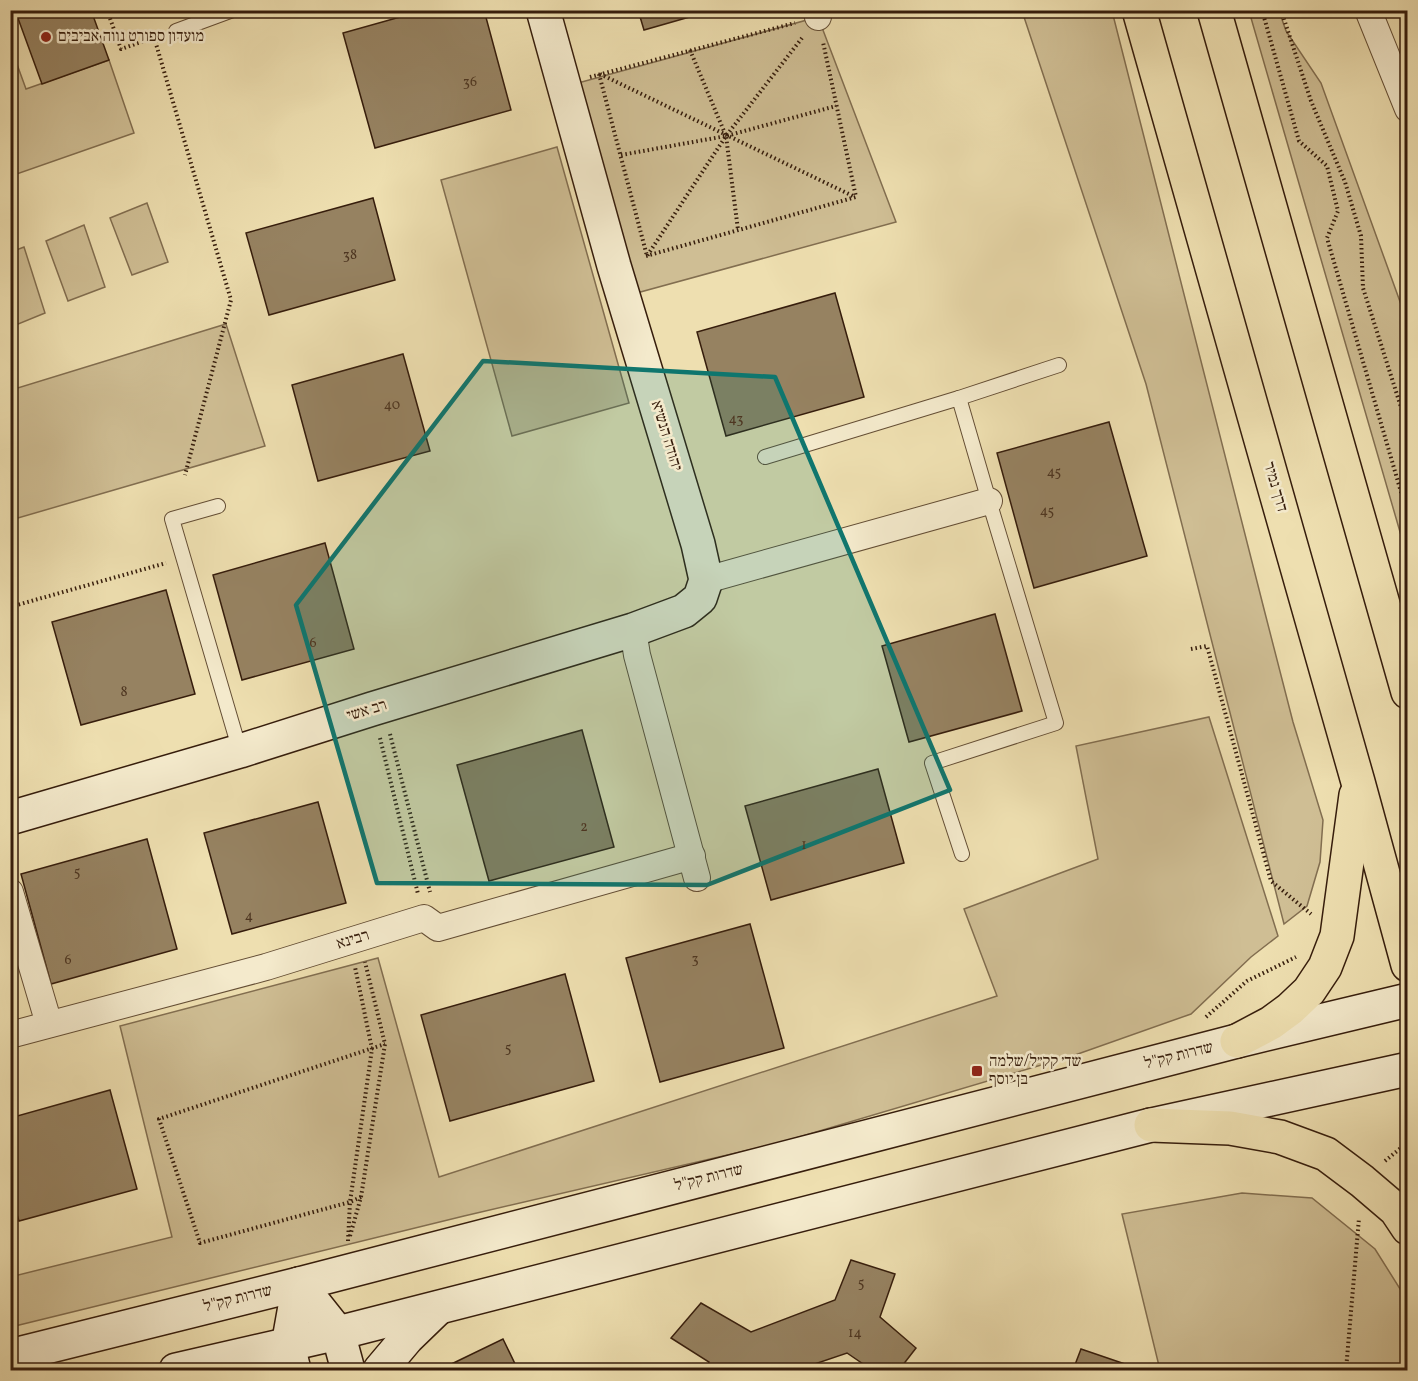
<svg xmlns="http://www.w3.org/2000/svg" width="1418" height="1381" font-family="Vollkorn,'Frank Ruhl Libre',serif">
  <rect width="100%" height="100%" fill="#eedfb0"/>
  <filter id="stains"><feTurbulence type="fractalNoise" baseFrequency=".00333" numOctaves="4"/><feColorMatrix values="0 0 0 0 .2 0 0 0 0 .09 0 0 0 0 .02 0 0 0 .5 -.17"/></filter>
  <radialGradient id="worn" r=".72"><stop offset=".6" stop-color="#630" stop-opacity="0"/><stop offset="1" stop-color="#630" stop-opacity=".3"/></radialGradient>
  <!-- green -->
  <g fill="#cfbe94" stroke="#826e50" stroke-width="1.5">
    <path d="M1022 11H1112L1265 613 1293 722 1323 820 1320 862 1307 906 1284 924 1146 384Z"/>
    <path d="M1249 11H1279L1286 31 1321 83 1407 321V556Z"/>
    <path d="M818 17 896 222 633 294 578 83Z"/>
    <path d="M10 45 26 89 109 60 134 133 11 176Z"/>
    <path d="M557 147 629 403 512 436 441 180Z"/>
    <path d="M147 203 168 262 132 275 110 218Z"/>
    <path d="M84 225 105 287 68 301 46 241Z"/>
    <path d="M24 247 45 313 11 327V252Z"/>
    <path d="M226 324 265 446 11 520V390Z"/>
    <path d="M1209 717 1278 936 1251 957 1191 1014 1075 1055 779 1143 464 1216 11 1327 10 1277 172 1237 120 1026 378 958 439 1177 997 996 964 909 1098 859 1076 746Z"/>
    <path d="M1242 1193 1312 1198 1375 1249 1407 1300V1370H1160L1122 1214Z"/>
  </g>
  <!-- building -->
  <g fill="#968261" stroke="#361d0c" stroke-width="1.5">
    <path d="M15 10H91L109 60 42 84Z"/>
    <path d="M425 10H484L511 110 375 148 343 33Z"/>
    <path d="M638 10H714L644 30Z"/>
    <path d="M373 198 395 280 269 315 246 233Z"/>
    <path d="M835 293 864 397 726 436 697 332Z"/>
    <path d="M403 354 430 451 318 481 292 385Z"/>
    <path d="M1109 422 1147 556 1034 588 997 453Z"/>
    <path d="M325 543 354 649 242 680 213 575Z"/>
    <path d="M166 590 195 694 81 725 52 622Z"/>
    <path d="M995 614 1022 711 909 742 882 646Z"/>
    <path d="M582 730 614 847 489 881 457 765Z"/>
    <path d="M878 769 904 863 771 900 745 806Z"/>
    <path d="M318 802 346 903 232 934 204 833Z"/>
    <path d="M147 839 177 949 51 984 21 874Z"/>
    <path d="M750 924 784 1048 660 1082 626 958Z"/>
    <path d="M565 974 594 1081 450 1121 421 1015Z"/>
    <path d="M110 1090 137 1189 19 1221 10 1191V1118Z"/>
    <path d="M851 1260 895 1274 880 1317 916 1348 899 1370H872L847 1353 797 1370H706L709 1362 671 1338 701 1303 751 1332 835 1300Z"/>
    <path d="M503 1339 518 1370H439Z"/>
    <path d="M1081 1349 1125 1364 1123 1370H1073Z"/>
  </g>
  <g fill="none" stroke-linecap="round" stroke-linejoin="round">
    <defs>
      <g id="lane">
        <path d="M176 31 233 10"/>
        <path d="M959 398 1059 365"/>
        <path d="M765 457 959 398 989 501 1056 723 932 763 962 854"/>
        <path d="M218 506 172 519 240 751"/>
      </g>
      <g id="street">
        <path d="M816 10 818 17"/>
        <path d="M1368 10 1408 109"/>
        <path d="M706 580 989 501"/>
        <path d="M633 630 637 655 697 878"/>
        <path d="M10 892 49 1024"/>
        <path d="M10 1035 266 967 424 918 438 928 692 856"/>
      </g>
      <g id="secondary">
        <path d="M10 818 240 751 372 709 633 630 684 611 700 598 706 580 698 544 614 266 543 10"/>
        <path d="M299 1284 338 1333 348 1370"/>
        <path d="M10 1356 299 1284 1237 1041 1408 1000"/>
        <path d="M176 1370 338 1333 1151 1125 1408 1069"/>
        <path d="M294 1370 288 1346 299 1284"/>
        <path d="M380 1370 407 1338 438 1308"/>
      </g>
      <g id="highway">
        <path d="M1139 10 1358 782 1408 965"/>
        <path d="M1214 10 1408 692"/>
        <path d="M1237 1041 1271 1023 1290 1009 1309 991 1325 967 1337 936 1356 795"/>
        <path d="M1151 1125 1230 1128 1280 1137 1326 1154 1362 1181 1396 1210 1408 1228"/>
      </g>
    </defs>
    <!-- lane casing -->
    <use href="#lane" stroke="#644e35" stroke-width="16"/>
    <!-- street casing -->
    <use href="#street" stroke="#644e35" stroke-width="28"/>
    <!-- secondary casing -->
    <use href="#secondary" stroke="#361d0c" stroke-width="36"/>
    <!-- highway casing -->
    <use href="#highway" stroke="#361d0c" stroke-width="36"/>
    <!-- path -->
    <g stroke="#361d0c" stroke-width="4" stroke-dasharray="1.5 3" stroke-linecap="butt">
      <path d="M107 10 121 49 155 37"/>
      <path d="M1262 10 1299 141 1327 166 1338 211 1327 238 1408 516"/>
      <path d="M1281 10 1311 101 1345 182 1361 236 1363 288 1408 429"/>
      <path d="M154 37 231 300 185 475"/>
      <path d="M690 50 726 136 738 230"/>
      <path d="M599 74 647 256 726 136 802 38"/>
      <path d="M600 74 855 197"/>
      <path d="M590 77 795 23"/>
      <path d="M621 155 726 136 836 106"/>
      <path d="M646 256 856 197 823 42"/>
      <path d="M10 607 166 563"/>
      <path d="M1191 649 1207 646 1271 881 1311 914"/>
      <path d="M390 734 430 892"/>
      <path d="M380 738 418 894"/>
      <path d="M1206 1017 1247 981 1296 957"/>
      <path d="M1385 1161 1408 1142"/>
      <path d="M361 1197 350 1202 200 1243 159 1119 385 1044"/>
      <path d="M350 1236 361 1197 385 1044 365 962"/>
      <path d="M348 1241 350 1202 372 1049 355 967"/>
      <path d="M1346 1370 1359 1218"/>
    </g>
    <!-- lane -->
    <use href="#lane" stroke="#f4eacc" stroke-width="14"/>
    <!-- street -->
    <use href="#street" stroke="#f4eacc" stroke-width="26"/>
    <!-- secondary -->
    <use href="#secondary" stroke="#f4eacc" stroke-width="33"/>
    <!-- highway -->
    <use href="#highway" stroke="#eedfb0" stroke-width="33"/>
  </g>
  <!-- marked area -->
  <path fill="#0f766e" fill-opacity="0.2" stroke="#0f766e" stroke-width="4.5" stroke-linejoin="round" d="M483 361 775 377 950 790 707 885 377 883 296 605Z"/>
  <!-- markers -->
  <g fill="#8f2418" stroke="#f4eacc" stroke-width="2">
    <circle cx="46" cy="37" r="6"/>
    <rect x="971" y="1065" width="12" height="12" rx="3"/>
  </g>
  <g text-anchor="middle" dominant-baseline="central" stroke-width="5" stroke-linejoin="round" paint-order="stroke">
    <!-- number labels -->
    <g font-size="14" fill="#4e3621">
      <text x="470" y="82">36</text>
      <text x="350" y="255">38</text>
      <text x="392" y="405">40</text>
      <text x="736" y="419">43</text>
      <text x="1054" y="472">45</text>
      <text x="1047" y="511">45</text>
      <text x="313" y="643">6</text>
      <text x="124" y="692">8</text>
      <text x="584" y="827">2</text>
      <text x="804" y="845">1</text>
      <text x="77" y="872">5</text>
      <text x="249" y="916">4</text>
      <text x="695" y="959">3</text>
      <text x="68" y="960">6</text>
      <text x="508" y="1048">5</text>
      <text x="861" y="1283">5</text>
      <text x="855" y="1333">14</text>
    </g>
    <!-- poi labels -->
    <g font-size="16" fill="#361d0c" stroke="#f4eacc" text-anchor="start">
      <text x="58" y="37">מועדון ספורט נווה אביבים</text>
      <text x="989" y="1062">שד׳ קק״ל/שלמה<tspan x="989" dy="18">בן יוסף</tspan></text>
    </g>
    <!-- street labels -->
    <g font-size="16" fill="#361d0c" stroke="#f4eacc">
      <text transform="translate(666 436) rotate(73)">יהודה הנשיא</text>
      <text transform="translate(1275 487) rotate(74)">דרך נמיר</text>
      <text transform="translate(367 711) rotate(-17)">רב אשי</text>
      <text transform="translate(353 940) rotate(-17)">רבינא</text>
      <text transform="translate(1179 1056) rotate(-14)">שדרות קק"ל</text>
      <text transform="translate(709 1178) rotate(-14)">שדרות קק"ל</text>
      <text transform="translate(238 1299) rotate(-14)">שדרות קק"ל</text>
    </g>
  </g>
  <!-- margin -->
  <rect width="1418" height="1381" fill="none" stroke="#eedfb0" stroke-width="36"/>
  <rect x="12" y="12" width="1394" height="1357" fill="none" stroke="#361d0c" stroke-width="3"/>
  <rect x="18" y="18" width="1382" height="1345" fill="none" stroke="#361d0c" stroke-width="1.5"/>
  <rect width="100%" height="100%" filter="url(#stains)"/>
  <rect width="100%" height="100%" fill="url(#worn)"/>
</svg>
